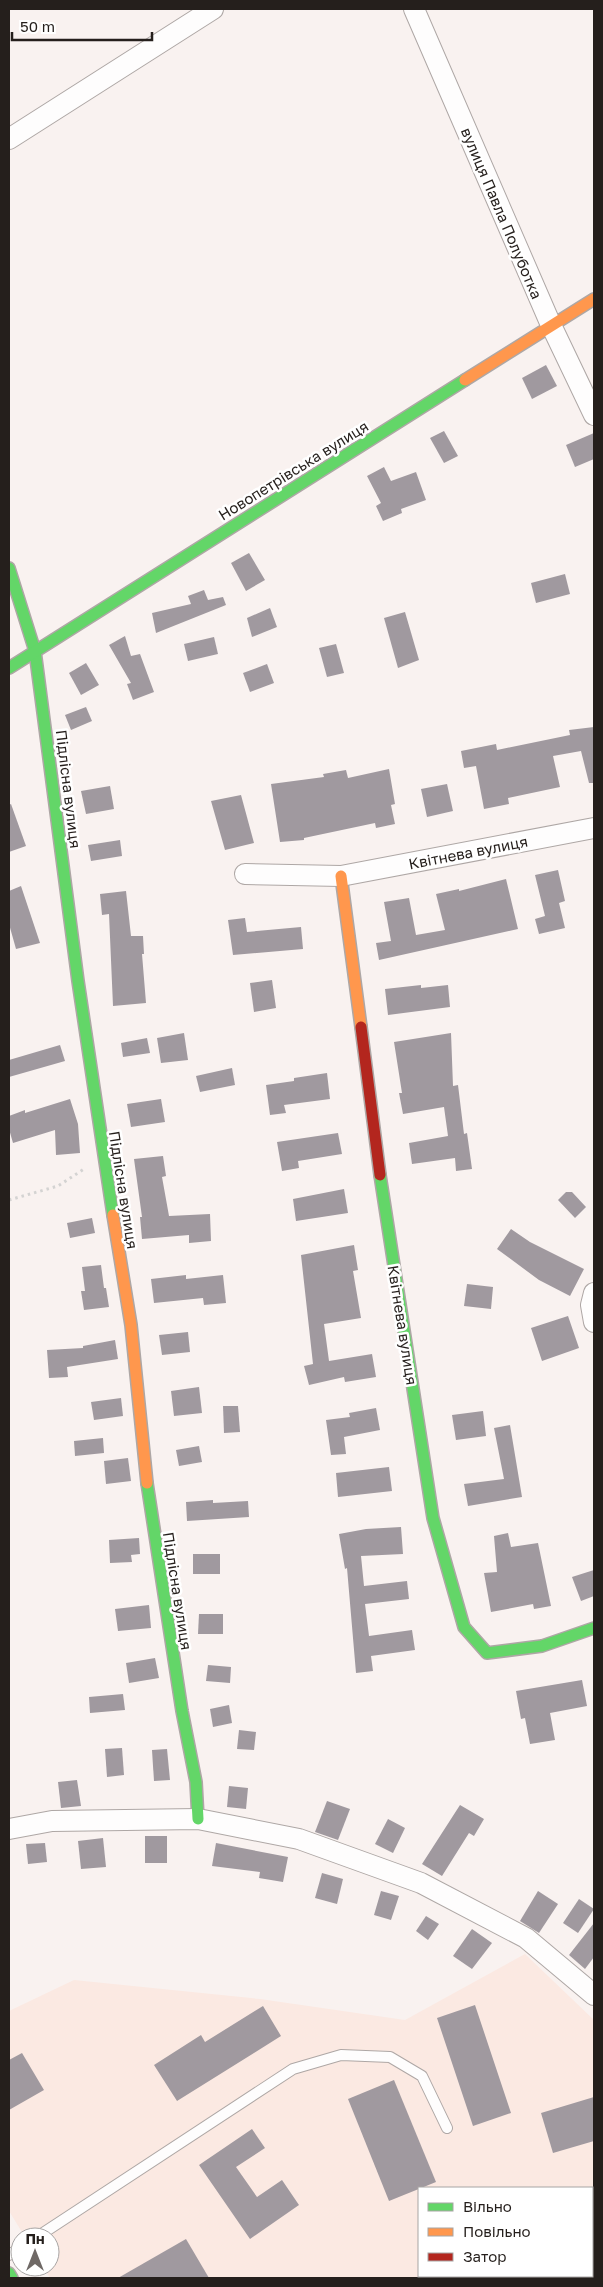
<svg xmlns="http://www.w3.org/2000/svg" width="603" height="2287" font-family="'Golos Text',sans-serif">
  <rect width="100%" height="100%" fill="#f9f2f0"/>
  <!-- built -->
  <path fill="#fbe9e2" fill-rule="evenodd" d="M525 1954 594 2020V2278H50L43 2267H50V2237H25L9 2211V2011L74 1980 260 1999 405 2020ZM419 2188H592V2276H419Z"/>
  <!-- building -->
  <g fill="#a0999f">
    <path d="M546 365 557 386 532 399 522 378Z"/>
    <path d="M444 431 458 456 444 463 430 438Z"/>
    <path d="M594 433V459L575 467 566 445Z"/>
    <path d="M384 467 391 481 416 472 426 500 401 509 402 513 383 521 376 506 381 503 367 476Z"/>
    <path d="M249 553 265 580 246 591 231 563Z"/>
    <path d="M565 574 570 594 536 603 531 583Z"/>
    <path d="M204 590 208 600 223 597 226 605 156 633 152 613 191 604 188 596Z"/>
    <path d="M270 608 277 627 252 637 247 618Z"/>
    <path d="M405 612 419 660 398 668 384 618Z"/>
    <path d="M125 636 131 656 140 654 154 692 133 700 127 684 131 683 109 645Z"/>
    <path d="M214 637 218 654 188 661 184 644Z"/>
    <path d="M336 644 344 673 327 677 319 648Z"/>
    <path d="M86 663 99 685 81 695 69 673Z"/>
    <path d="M267 664 274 683 250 692 243 673Z"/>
    <path d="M86 707 92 721 71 730 65 715Z"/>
    <path d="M594 727V783H589L581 751 553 756 560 787 508 798 509 804 484 809 476 766 464 768 461 751 496 744 497 750 570 735 569 730Z"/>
    <path d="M389 769 395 804 391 805 395 824 376 828 375 823 304 838V840L280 842 271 784 324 777 323 774 346 770 348 778Z"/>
    <path d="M447 784 453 811 427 817 421 789Z"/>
    <path d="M110 786 114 809 86 814 81 791Z"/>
    <path d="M241 795 254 843 225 850 211 801Z"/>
    <path d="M11 804 26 846 9 852V805Z"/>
    <path d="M120 840 122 856 91 861 88 845Z"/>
    <path d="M558 870 565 901 559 903 565 928 539 934 535 919 545 916 535 875Z"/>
    <path d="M506 879 518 929 379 960 376 943 391 941 384 902 409 898 416 935 445 930 436 894 459 889V891Z"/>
    <path d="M21 886 40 943 16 949 9 924V891Z"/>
    <path d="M126 891 131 936H143L144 954H142L146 1003 113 1006 109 914 102 915 100 894Z"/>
    <path d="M245 918 247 932 301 927 303 949 233 955 228 920Z"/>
    <path d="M272 980 276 1008 254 1012 250 983Z"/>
    <path d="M421 985V988L448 985 450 1007 388 1015 385 989Z"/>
    <path d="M184 1033 188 1060 161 1063 157 1038Z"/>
    <path d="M451 1033 453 1086 458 1085 464 1134 467 1133 472 1169 456 1171 455 1158 412 1164 409 1143 448 1136 444 1107 403 1114 399 1093H402L394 1042Z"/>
    <path d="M147 1038 150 1053 123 1057 121 1043Z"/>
    <path d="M60 1045 65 1061 9 1077V1060Z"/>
    <path d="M232 1068 235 1085 200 1092 196 1076Z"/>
    <path d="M327 1073 330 1099 284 1105 286 1113 270 1115 266 1085 294 1081V1078Z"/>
    <path d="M70 1099 78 1124 80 1153 56 1155 55 1130 13 1143 9 1129V1116L25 1110V1113Z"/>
    <path d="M161 1099 165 1122 131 1127 127 1104Z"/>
    <path d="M338 1133 342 1154 298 1161 299 1168 282 1171 277 1142Z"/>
    <path d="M163 1156 166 1176 162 1177 169 1216 210 1214 211 1241 189 1243V1235L142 1239 140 1217H142L134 1159Z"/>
    <path d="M344 1189 348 1213 296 1221 293 1199Z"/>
    <path d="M566 1192H572L586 1207 575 1218 558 1200Z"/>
    <path d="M92 1218 95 1233 70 1238 67 1223Z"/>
    <path d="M511 1229 530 1242 584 1269 570 1296 539 1280 497 1249Z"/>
    <path d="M354 1245 358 1270 353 1271 361 1318 324 1324 329 1361 372 1354 376 1377 345 1382 344 1377 309 1385 304 1366 313 1364 301 1255Z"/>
    <path d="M101 1265 104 1288H106L109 1307 84 1310 81 1291H85L82 1267Z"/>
    <path d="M186 1275V1279L223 1275 226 1303 204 1305 203 1298 154 1303 151 1279Z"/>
    <path d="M467 1284 493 1287 491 1309 464 1306Z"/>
    <path d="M568 1316 579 1348 542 1361 531 1328Z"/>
    <path d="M188 1332 190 1352 162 1355 159 1335Z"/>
    <path d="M115 1340 118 1359 67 1367 68 1377 49 1378 47 1350 83 1348V1346Z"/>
    <path d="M199 1387 202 1413 174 1416 171 1391Z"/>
    <path d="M121 1398 123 1416 94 1420 91 1402Z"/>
    <path d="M223 1406H238L240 1432 224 1433Z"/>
    <path d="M376 1408 380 1430 344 1437 346 1454 331 1455 326 1420 350 1417 349 1413Z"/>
    <path d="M483 1411 486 1436 456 1440 452 1415Z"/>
    <path d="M510 1425 522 1497 468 1506 464 1484 504 1479 494 1428Z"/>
    <path d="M103 1438 104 1453 75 1456 74 1441Z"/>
    <path d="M199 1446 202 1462 179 1466 176 1450Z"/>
    <path d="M128 1458 131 1481 106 1484 104 1461Z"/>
    <path d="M389 1467 392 1491 338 1497 336 1473Z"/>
    <path d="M213 1500V1503L248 1501 249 1517 187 1521 186 1502Z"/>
    <path d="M401 1527 403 1554 361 1556 364 1586 407 1581 409 1599 365 1604 369 1636 412 1630 415 1650 371 1656 373 1671 356 1673 347 1568 345 1569 339 1534 366 1529Z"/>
    <path d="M508 1533 511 1547 538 1543 551 1606 534 1609 533 1604 491 1612 484 1573 497 1572 494 1536Z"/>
    <path d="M139 1538 140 1554 131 1555 132 1562 110 1563 109 1540Z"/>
    <rect x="193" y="1554" width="27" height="20"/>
    <path d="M594 1570V1596L581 1601 572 1577Z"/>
    <path d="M149 1605 151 1628 118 1631 115 1609Z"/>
    <path d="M199 1614H223V1634H198Z"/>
    <path d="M155 1658 159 1678 129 1683 126 1663Z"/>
    <path d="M208 1665 231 1667 230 1683 206 1681Z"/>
    <path d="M582 1680 587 1706 550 1713 555 1740 530 1744 525 1718 521 1719 516 1691Z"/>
    <path d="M123 1694 125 1710 90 1713 89 1697Z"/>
    <path d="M229 1705 232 1723 213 1727 210 1709Z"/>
    <path d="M239 1730 256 1732 254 1750 237 1749Z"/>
    <path d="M122 1748 124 1775 107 1777 105 1749Z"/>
    <path d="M167 1749 170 1780 154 1781 152 1750Z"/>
    <path d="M77 1780 81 1806 61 1808 58 1782Z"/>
    <path d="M229 1786 248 1788 246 1809 227 1807Z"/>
    <path d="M327 1801 350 1809 338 1840 315 1832Z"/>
    <path d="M460 1805 484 1819 474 1836 469 1833 442 1876 422 1864Z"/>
    <path d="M388 1819 405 1828 393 1853 375 1844Z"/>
    <rect x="145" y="1836" width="22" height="27"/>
    <path d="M103 1838 106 1867 81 1869 78 1841Z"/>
    <path d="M45 1843 47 1862 28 1864 26 1844Z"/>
    <path d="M216 1843 288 1857 283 1882 259 1878 260 1872 212 1866Z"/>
    <path d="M322 1873 343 1879 337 1904 315 1898Z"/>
    <path d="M381 1891 399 1896 391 1920 374 1915Z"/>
    <path d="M538 1891 558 1904 539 1933 520 1921Z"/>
    <path d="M579 1899 594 1909 578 1933 563 1923Z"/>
    <path d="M426 1916 439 1924 428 1940 416 1931Z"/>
    <path d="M594 1923V1957L585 1969 569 1955Z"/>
    <path d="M472 1929 492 1943 472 1969 453 1956Z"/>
    <path d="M475 2005 511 2113 473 2126 437 2018Z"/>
    <path d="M263 2006 281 2036 177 2101 154 2065 201 2035 205 2042Z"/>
    <path d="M22 2053 44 2090 9 2110V2060Z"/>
    <path d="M394 2080 436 2182 389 2201 348 2099Z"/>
    <path d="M594 2097V2141L553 2153 541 2113Z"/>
    <path d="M252 2129 265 2148 236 2167 257 2197 282 2180 299 2205 250 2239 199 2165Z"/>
    <path d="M186 2239 209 2278H118Z"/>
  </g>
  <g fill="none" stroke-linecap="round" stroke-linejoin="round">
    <defs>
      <g id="lane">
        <path d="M37 2237 293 2069 341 2055 390 2057 422 2076 447 2128"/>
        <path d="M9 2255 20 2248"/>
      </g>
      <g id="street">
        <path d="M414 9 551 325 594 415"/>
        <path d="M9 139 213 9"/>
        <path d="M245 874 341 876 594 828"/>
        <path d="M594 1293 591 1305 594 1322"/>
        <path d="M9 1829 52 1821 198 1819 299 1839 421 1883 526 1938 594 1995"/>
      </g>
      <g id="fast">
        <path d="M9 568 35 651 78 981 113 1215"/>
        <path d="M9 668 465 380"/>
        <path d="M380 1175 433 1518 464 1627 487 1653 542 1646 594 1628"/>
        <path d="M147 1483 182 1711 196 1782 198 1819"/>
        <path d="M9 2273 12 2278"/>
      </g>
      <g id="slow">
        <path d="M465 380 594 299"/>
        <path d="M341 876 361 1027"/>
        <path d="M113 1215 131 1325 147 1483"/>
      </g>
      <path id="jam" d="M361 1027 380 1175"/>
    </defs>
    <!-- lane casing -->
    <use href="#lane" stroke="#aea7a5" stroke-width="12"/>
    <!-- street casing -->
    <use href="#street" stroke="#aea7a5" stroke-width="22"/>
    <!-- fast casing -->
    <use href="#fast" stroke="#aea7a5" stroke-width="14"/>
    <!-- slow casing -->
    <use href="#slow" stroke="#aea7a5" stroke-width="14"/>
    <!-- jam casing -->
    <use href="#jam" stroke="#aea7a5" stroke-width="14"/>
    <!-- path -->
    <path stroke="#d4d3d2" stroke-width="3" stroke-dasharray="2.5 4" stroke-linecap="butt" d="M9 1200 58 1186 84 1169"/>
    <!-- lane -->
    <use href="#lane" stroke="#fefdfd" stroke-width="10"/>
    <!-- street -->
    <use href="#street" stroke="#fefdfd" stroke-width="20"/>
    <!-- fast -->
    <use href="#fast" stroke="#63d668" stroke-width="11"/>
    <!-- slow -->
    <use href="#slow" stroke="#ff974d" stroke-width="11"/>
    <!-- jam -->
    <use href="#jam" stroke="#b3261e" stroke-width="11"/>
  </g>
  <g text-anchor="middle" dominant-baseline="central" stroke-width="5" stroke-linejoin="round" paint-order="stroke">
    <!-- street labels -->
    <g font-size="15" fill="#251f1c" stroke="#fff">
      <text transform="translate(502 213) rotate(67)">вулиця Павла Полуботка</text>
      <text transform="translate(293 470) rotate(-32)">Новопетрівська вулиця</text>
      <text transform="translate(69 789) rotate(83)">Підлісна вулиця</text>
      <text transform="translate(468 852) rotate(-11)">Квітнева вулиця</text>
      <text transform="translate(124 1190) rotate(81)">Підлісна вулиця</text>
      <text transform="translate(403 1325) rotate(81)">Квітнева вулиця</text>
      <text transform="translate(178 1591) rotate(81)">Підлісна вулиця</text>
    </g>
  </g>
  <!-- border -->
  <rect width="603" height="2287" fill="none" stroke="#251f1c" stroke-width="20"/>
  <!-- legend -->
  <rect x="418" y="2187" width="175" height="90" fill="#ffffff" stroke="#a8a5a4"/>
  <rect x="428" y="2203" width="25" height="8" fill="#63d668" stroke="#a8a5a4"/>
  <text x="463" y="2212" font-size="15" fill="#251f1c">Вільно</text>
  <rect x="428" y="2228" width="25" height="8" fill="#ff974d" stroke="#a8a5a4"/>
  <text x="463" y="2237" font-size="15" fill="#251f1c">Повільно</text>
  <rect x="428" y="2253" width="25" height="8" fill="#b3261e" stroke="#a8a5a4"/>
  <text x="463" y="2262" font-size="15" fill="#251f1c">Затор</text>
  <!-- north arrow -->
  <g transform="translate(35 2252)"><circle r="24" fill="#ffffff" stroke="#a8a5a4"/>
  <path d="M0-4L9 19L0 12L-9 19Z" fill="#6f6966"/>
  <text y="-8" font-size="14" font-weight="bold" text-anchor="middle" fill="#251f1c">Пн</text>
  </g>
  <!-- scale -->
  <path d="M12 32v8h140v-8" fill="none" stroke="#251f1c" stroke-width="2.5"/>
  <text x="20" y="32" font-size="15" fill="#251f1c" stroke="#ffffff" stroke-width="4" paint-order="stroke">50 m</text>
</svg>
